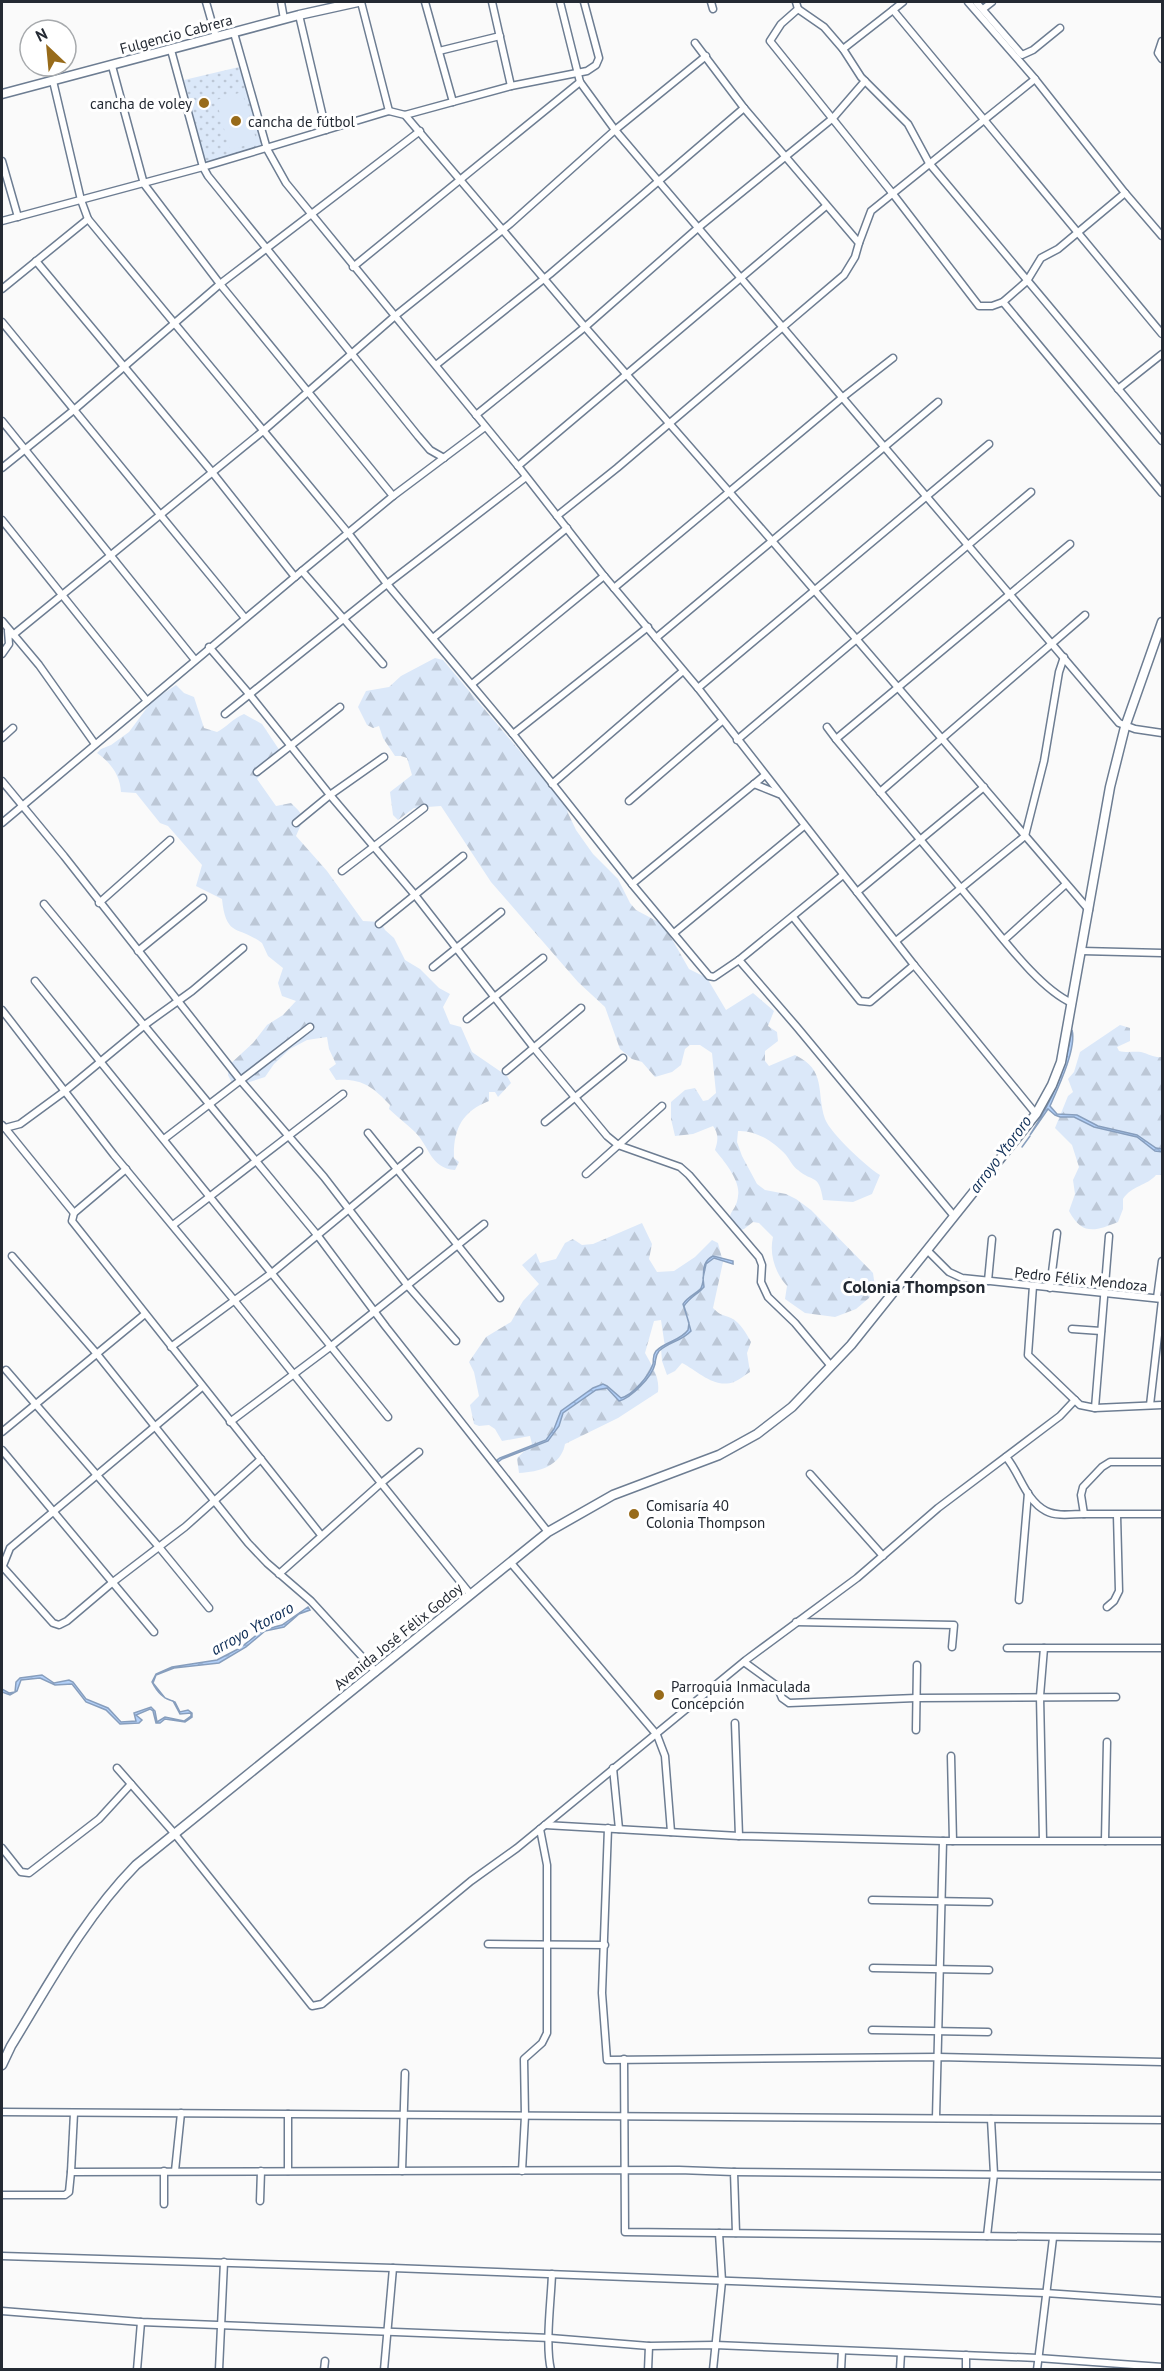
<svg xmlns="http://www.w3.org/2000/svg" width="1164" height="2371" font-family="'PT Sans',sans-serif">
  <defs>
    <pattern id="forest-firs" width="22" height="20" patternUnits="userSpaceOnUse" patternTransform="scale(1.5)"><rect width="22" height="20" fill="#dbe8f9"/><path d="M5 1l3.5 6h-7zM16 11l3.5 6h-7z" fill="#bcc7d6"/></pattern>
    <pattern id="park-dots" width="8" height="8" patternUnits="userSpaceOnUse" patternTransform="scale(1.5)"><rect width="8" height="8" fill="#dbe8f9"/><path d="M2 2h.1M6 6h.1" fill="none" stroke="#bcc7d6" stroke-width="1.8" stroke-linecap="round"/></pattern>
    <pattern id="water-ripples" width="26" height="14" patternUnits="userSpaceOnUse" patternTransform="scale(1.5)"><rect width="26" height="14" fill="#b1cff8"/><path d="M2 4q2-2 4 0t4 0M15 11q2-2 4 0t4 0" fill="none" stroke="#98b2d5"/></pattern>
  </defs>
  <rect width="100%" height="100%" fill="#fafafa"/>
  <!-- forest -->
  <g fill="url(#forest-firs)">
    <path d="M435 658 443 660 535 769 564 798 568 813 576 830 593 854 618 879 630 903 636 910 664 925 689 969 707 978 726 1010 753 993 774 1011 768 1026 777 1032 778 1041 765 1051V1061L769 1066 795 1055C827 1070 816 1092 825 1119 831 1134 867 1167 880 1175L872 1194 853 1202 823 1200C819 1173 813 1183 798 1170 793 1167 790 1160 786 1155 774 1142 756 1130 738 1131L737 1142 742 1156 757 1184 765 1190 786 1194 796 1199 811 1210 873 1273 875 1287 869 1298 856 1309 835 1317 805 1313 785 1299 787 1286C775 1273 769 1254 773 1237L759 1223 753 1222 744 1229 734 1232C724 1209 736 1215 738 1196 741 1181 724 1161 715 1150 718 1141 719 1134 713 1126L693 1134 675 1136 671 1119V1102L685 1090 695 1088 703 1101 708 1100 716 1093 712 1053 700 1045H690L685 1049 681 1065 672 1072 655 1077 642 1062 632 1059 620 1049 605 1007 578 982 491 882 441 806 414 808 398 820 393 815 390 792 412 775 407 758 401 756H395L383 738 379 726 373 728 367 725 358 707 366 691 389 687 401 676Z"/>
    <path d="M176 685 184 693 194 697 204 728 217 732C227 727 232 719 244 714L262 724 280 751 257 779 276 806 291 803C306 817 304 818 296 836L327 871 363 921 381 922 385 930 394 938 405 960 420 969 439 988 450 994 443 1007 450 1024 461 1027 472 1052 507 1076 511 1083 498 1097 495 1092H489V1101C462 1111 453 1130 454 1158L459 1162 455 1170C430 1168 430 1147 415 1132 407 1124 397 1117 389 1109L390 1105C373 1087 362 1078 336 1080L329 1069 336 1064 329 1049 327 1037 307 1040 290 1049 274 1064 265 1077 234 1087 228 1075 229 1065 253 1043 267 1025 283 1015 296 1001 282 996 278 983 283 968 268 956 262 943C238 925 226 938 222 899L196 886 202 865 168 826 160 823 136 793 121 792C120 775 111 763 97 753L101 749 111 745 129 732 152 701Z"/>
    <path d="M1120 1025 1130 1028V1041L1117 1047 1119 1051C1127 1053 1134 1051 1141 1052 1149 1054 1154 1058 1162 1057V1175H1156C1147 1186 1132 1185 1123 1199V1209L1118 1222C1096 1231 1082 1236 1069 1211L1075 1194 1073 1180 1079 1167 1072 1145 1055 1128 1068 1096 1073 1092 1068 1079 1074 1072 1080 1052Z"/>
    <path d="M642 1223 652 1244 649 1259 657 1272 674 1271 695 1257 712 1240 718 1243 723 1262 713 1308C721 1316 722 1314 731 1318 740 1322 746 1333 751 1342L747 1353 750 1372C745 1375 739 1380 734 1382 714 1389 698 1371 682 1363L675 1371 667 1375 662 1361 661 1348 665 1347 661 1320 654 1321 645 1353C652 1366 660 1377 658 1392L618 1418 565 1444C561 1466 539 1472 519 1473L517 1458 532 1444 530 1436 502 1441 495 1429 489 1425 479 1426 474 1424 470 1405 479 1396 474 1372 469 1362 486 1337 511 1322 523 1301 539 1284 522 1265 536 1253 540 1263 556 1259 565 1243 573 1239 582 1245 593 1244Z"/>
  </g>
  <!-- park -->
  <path fill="url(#park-dots)" d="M239 67 265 147 206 164 184 80Z"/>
  <!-- pitch -->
  <path fill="#dbe8f9" d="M242 92 257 142 230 150 216 100Z"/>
  <!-- water -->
  <g fill="url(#water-ripples)" stroke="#879ebd" stroke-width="1.5">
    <path d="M1072 1030C1077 1048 1058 1088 1050 1106L1057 1114 1077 1115 1098 1126 1137 1135 1156 1148 1162 1149V1152L1155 1151 1137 1137 1094 1127 1074 1117H1060L1055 1115 1048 1109 1030 1135C1054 1097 1064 1074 1072 1030Z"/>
    <path d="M713 1256 733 1261V1264L714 1258 706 1264 703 1278 704 1287C698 1294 690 1297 684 1306L691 1331C682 1341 669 1342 659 1351 655 1356 656 1358 655 1364 652 1377 631 1398 619 1401L607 1388 596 1390 563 1413 559 1426 548 1441 502 1459 498 1462 497 1460 500 1458 546 1440 554 1429 561 1411 593 1388 603 1384 607 1386 621 1398C633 1395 649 1376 653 1364 654 1358 652 1356 656 1351 666 1341 680 1341 688 1330L689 1323 683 1304C687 1297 700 1291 701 1288 707 1276 698 1264 713 1256Z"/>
    <path d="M308 1607 310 1610 299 1614 284 1627 265 1631 246 1647 219 1663 174 1668 156 1675 153 1683 165 1698 175 1702 180 1712 188 1710 192 1713V1717L185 1722 165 1719 160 1723H156L153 1711 150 1709 136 1715 142 1720 139 1723 120 1724 106 1710 86 1702 72 1684 55 1685 40 1678 21 1680 17 1691 10 1695 2 1692V1689L9 1693 15 1692 16 1682 20 1678 42 1675 54 1683 69 1680 73 1682 86 1699 108 1708 121 1722 136 1721 134 1713 151 1707 155 1711 157 1722 165 1717 184 1721 191 1716V1713L180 1714 173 1701C163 1699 157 1692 152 1682L156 1674 172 1667 217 1660 240 1648 263 1630 282 1625Z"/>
  </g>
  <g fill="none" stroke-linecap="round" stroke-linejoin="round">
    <!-- stream -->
    <path stroke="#879ebd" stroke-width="1.5" d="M1022 1147 1030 1136"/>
    <defs>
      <g id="minor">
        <path d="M206 2 216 37"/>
        <path d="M281 2 284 19"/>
        <path d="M361 2 389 111"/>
        <path d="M425 2 453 102"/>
        <path d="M492 2 511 86"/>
        <path d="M560 2 580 82 615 130 1119 723 1135 729 1162 733"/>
        <path d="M711 2 713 9"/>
        <path d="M796 2 798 9 781 24 770 41 893 194 979 306H992L1003 302 1027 281 1041 258 1058 249 1125 193"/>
        <path d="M903 2 893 10 1162 334"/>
        <path d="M968 2 1035 79 1125 193 1162 236"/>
        <path d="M976 2 1022 55 1033 50 1060 28"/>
        <path d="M798 9 824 27 843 49 893 10"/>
        <path d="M983 9 992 2"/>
        <path d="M299 15 326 130"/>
        <path d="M234 33 267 149 286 183 518 466 604 576 698 688 914 965 1036 1114"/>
        <path d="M1162 41 1158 53 1162 59"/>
        <path d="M843 49 861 77 908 124 929 163 1162 441"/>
        <path d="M171 50 203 167 208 176 418 436 430 450 444 458"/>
        <path d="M439 51 500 36"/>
        <path d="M112 66 144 184 220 284 393 496"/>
        <path d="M53 81 81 200 88 219 349 534 387 584 513 734 632 884 709 976 714 977 739 960 843 875"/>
        <path d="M405 115 511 86 587 71 596 65 599 58 584 2"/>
        <path d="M2 161 18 217"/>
        <path d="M2 221 203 167 389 111 405 115 585 327 773 542 1089 910"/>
        <path d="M859 243 871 211 1035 79"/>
        <path d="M36 261 212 472 295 577"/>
        <path d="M353 267 580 82"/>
        <path d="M2 289 88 219"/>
        <path d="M1003 302 1162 493"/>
        <path d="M2 322 245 618"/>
        <path d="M436 365 550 274 744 108"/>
        <path d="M1118 389 1162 354"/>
        <path d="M476 415 585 327 699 227 833 118 865 81"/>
        <path d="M2 421 195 660"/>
        <path d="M518 466 826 206"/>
        <path d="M2 468 75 409 220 284 420 131"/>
        <path d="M557 516 617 468 844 275 855 257 859 243 744 108 695 43"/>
        <path d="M2 520 147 701"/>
        <path d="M302 571 383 664"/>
        <path d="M614 588 843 397 893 358"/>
        <path d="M2 621 39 665 95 744"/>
        <path d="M13 635 263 431 395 316 510 224 615 130 706 56"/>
        <path d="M433 638 567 528"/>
        <path d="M656 638 938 402"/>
        <path d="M209 647 250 695 330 795 415 895 534 1048 607 1136 618 1145 680 1167 689 1175 759 1257 762 1265 761 1282 768 1297 795 1323 831 1366"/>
        <path d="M2 654 9 644 8 631"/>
        <path d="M472 684 604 576"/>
        <path d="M698 688 989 444"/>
        <path d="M225 714 387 584 526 477"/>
        <path d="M827 727 836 739 1070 544"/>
        <path d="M513 734 648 627"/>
        <path d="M2 738 13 728"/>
        <path d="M836 739C882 794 928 849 974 904 999 933 1038 988 1072 1003"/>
        <path d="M737 740 1031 492"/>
        <path d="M257 772 340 707"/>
        <path d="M2 781 64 856 241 1081 324 1177 408 1286 456 1341"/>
        <path d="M552 784 683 671"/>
        <path d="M754 784 779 794"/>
        <path d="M880 792 1085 615"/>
        <path d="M629 801 722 721"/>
        <path d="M2 823 302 571 393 496 485 427"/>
        <path d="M296 823 330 795 384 757"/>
        <path d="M342 871 424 808"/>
        <path d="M632 884 765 775"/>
        <path d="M857 892 984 787"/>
        <path d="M99 903 170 840"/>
        <path d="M44 904 318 1236 386 1327 548 1532"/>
        <path d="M793 917 860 1001 870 1002 914 965"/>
        <path d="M379 924 463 856"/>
        <path d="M674 933 804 826"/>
        <path d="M1004 940 1066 884"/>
        <path d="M896 941 1025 836 1044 761 1059 672 1064 657"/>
        <path d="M138 951 203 898"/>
        <path d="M1082 951 1162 953"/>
        <path d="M739 960 796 1026 954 1216"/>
        <path d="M433 967 501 912"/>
        <path d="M35 981 388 1417"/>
        <path d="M2 1010 114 1155 234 1300 471 1595"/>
        <path d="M467 1019 543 958"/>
        <path d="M506 1071 581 1008"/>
        <path d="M545 1122 623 1058"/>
        <path d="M2 1125 5 1128 20 1124 65 1091 146 1024 192 991 243 948"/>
        <path d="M5 1128 74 1213"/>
        <path d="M368 1133 500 1298"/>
        <path d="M164 1139 310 1027"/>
        <path d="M126 1169 74 1213 72 1221 321 1535"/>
        <path d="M586 1174 662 1106"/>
        <path d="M173 1225 343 1094"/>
        <path d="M927 1250 949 1272 962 1278 1162 1299"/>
        <path d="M12 1256 97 1354 248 1543 267 1563 311 1601 376 1672"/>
        <path d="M988 1281 992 1239"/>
        <path d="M1033 1286 1028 1355 1080 1405 1095 1408 1162 1405"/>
        <path d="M1050 1288 1057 1233"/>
        <path d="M1157 1298 1162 1261"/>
        <path d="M1072 1329 1101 1331"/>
        <path d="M171 1347 273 1272 419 1151"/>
        <path d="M6 1370 159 1547 209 1608"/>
        <path d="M1150 1405 1162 1300"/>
        <path d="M1095 1408 1109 1236"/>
        <path d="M230 1422 330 1347 484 1224"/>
        <path d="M2 1432 145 1314"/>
        <path d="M2 1450 154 1632"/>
        <path d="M1006 1457C1020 1473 1025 1500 1046 1511 1057 1517 1073 1514 1084 1514L1081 1495 1083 1487 1102 1467 1110 1462H1162"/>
        <path d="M810 1474 883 1556"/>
        <path d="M1084 1514H1162"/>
        <path d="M511 1563 657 1735 665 1756 671 1832"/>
        <path d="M2 1566 53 1623 59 1625 67 1621 113 1582 185 1527 261 1459"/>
        <path d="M2 1568 10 1548 202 1387"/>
        <path d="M279 1574 380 1484 419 1452"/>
        <path d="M1019 1600 1028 1493"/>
        <path d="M1107 1607 1114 1601 1119 1591 1117 1515"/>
        <path d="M796 1622 954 1625 952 1647"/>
        <path d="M1007 1648H1162"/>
        <path d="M744 1662 777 1686 782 1698 789 1703 916 1698 1116 1697"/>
        <path d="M735 1723 739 1836"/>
        <path d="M916 1730 917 1665"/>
        <path d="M951 1756 953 1841"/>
        <path d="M117 1768 174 1833 312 2006 322 2004 471 1881 517 1848 746 1660 857 1578 938 1508 1060 1416 1075 1400"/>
        <path d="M613 1768 619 1829"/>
        <path d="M545 1825 739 1836 943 1841H1162"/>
        <path d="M608 1828 602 1993 607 2060 938 2057 1162 2062"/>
        <path d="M1043 1840 1040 1696 1044 1648"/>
        <path d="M1105 1841 1107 1742"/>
        <path d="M2 1848 21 1872 29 1873 99 1819 131 1784"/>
        <path d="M872 1900 989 1902"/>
        <path d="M488 1944 605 1945"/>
        <path d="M873 1968 989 1970"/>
        <path d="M872 2030 988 2032"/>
        <path d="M624 2059 625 2232 1162 2238"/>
        <path d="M2 2112 1162 2120"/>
        <path d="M936 2118 943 1841"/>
        <path d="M175 2171 181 2113"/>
        <path d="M288 2171V2114"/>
        <path d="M402 2171 405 2073"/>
        <path d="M522 2171 525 2116 524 2059 542 2043 547 2033V1865L540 1829"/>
        <path d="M71 2172 74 2113"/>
        <path d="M734 2172 1162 2176"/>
        <path d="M2 2195H65L69 2192 71 2172 679 2170 734 2172 736 2233"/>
        <path d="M260 2201 261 2171"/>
        <path d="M164 2204V2171"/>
        <path d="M987 2236 994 2174 991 2119"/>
        <path d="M2 2256 393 2268 1045 2293 1162 2301"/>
        <path d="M2 2311 141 2322 550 2338 649 2346 715 2345 1038 2358 1162 2367"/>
        <path d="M137 2370 141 2322"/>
        <path d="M219 2370 224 2262"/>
        <path d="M324 2370 325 2361"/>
        <path d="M384 2370 393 2268"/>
        <path d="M551 2370C545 2345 551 2301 552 2274"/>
        <path d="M648 2370 649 2346"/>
        <path d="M713 2370 722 2281 719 2233"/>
        <path d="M841 2370 842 2351"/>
        <path d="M900 2370 901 2353"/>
        <path d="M966 2370V2355"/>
        <path d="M1037 2370 1053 2238"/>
      </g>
      <g id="major">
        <path d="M2 94 299 15 358 2"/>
        <path d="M2 2065 11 2046C49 1984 84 1918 136 1865L548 1532 613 1495 719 1455 757 1434 792 1407 851 1345 1036 1114 1052 1085 1061 1062 1110 787 1125 727 1162 622"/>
      </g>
    </defs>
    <!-- minor casing -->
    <use href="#minor" stroke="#6d7d92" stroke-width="9"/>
    <!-- major casing -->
    <use href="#major" stroke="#6d7d92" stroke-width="11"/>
    <!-- minor -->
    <use href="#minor" stroke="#fff" stroke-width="6"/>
    <!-- major -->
    <use href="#major" stroke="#fff" stroke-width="8"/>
  </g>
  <!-- markers -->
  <g fill="#986b1a" stroke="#fff" stroke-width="2">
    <circle cx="204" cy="103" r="6"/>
    <circle cx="236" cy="121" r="6"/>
    <circle cx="634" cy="1514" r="6"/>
    <circle cx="659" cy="1695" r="6"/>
  </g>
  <g text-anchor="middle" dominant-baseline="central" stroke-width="6" stroke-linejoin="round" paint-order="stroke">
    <!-- street labels -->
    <g font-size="15" fill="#242a33" stroke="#fff">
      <text transform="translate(176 34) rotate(-15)">Fulgencio Cabrera</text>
      <text transform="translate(1081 1279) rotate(6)">Pedro Félix Mendoza</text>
      <text transform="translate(398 1636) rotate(-39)">Avenida José Félix Godoy</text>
    </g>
    <!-- poi labels -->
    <g font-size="15" fill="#242a33" stroke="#fff" text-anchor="start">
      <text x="192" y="103" text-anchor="end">cancha de voley</text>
      <text x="248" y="121">cancha de fútbol</text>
      <text x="646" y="1505">Comisaría 40<tspan x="646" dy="17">Colonia Thompson</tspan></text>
      <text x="671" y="1686">Parroquia Inmaculada<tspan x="671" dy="17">Concepción</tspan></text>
    </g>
    <!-- water labels -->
    <g font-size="16" font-style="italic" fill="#0d2d56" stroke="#fff">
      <text transform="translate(1000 1154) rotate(-53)">arroyo Ytororo</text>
      <text transform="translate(252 1628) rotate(-29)">arroyo Ytororo</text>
    </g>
    <!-- quarter labels -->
    <g font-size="18" font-weight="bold" fill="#242a33" stroke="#fff">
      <text x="914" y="1286">Colonia Thompson</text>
    </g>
  </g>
  <!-- border -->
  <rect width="1164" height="2371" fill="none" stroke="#242a33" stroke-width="6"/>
  <!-- north arrow -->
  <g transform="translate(48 48) rotate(334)"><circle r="28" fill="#ffffff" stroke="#a7aaad" stroke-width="1.5"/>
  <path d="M0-4.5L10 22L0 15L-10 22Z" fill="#986b1a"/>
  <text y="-9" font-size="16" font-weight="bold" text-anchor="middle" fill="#242a33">N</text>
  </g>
</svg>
